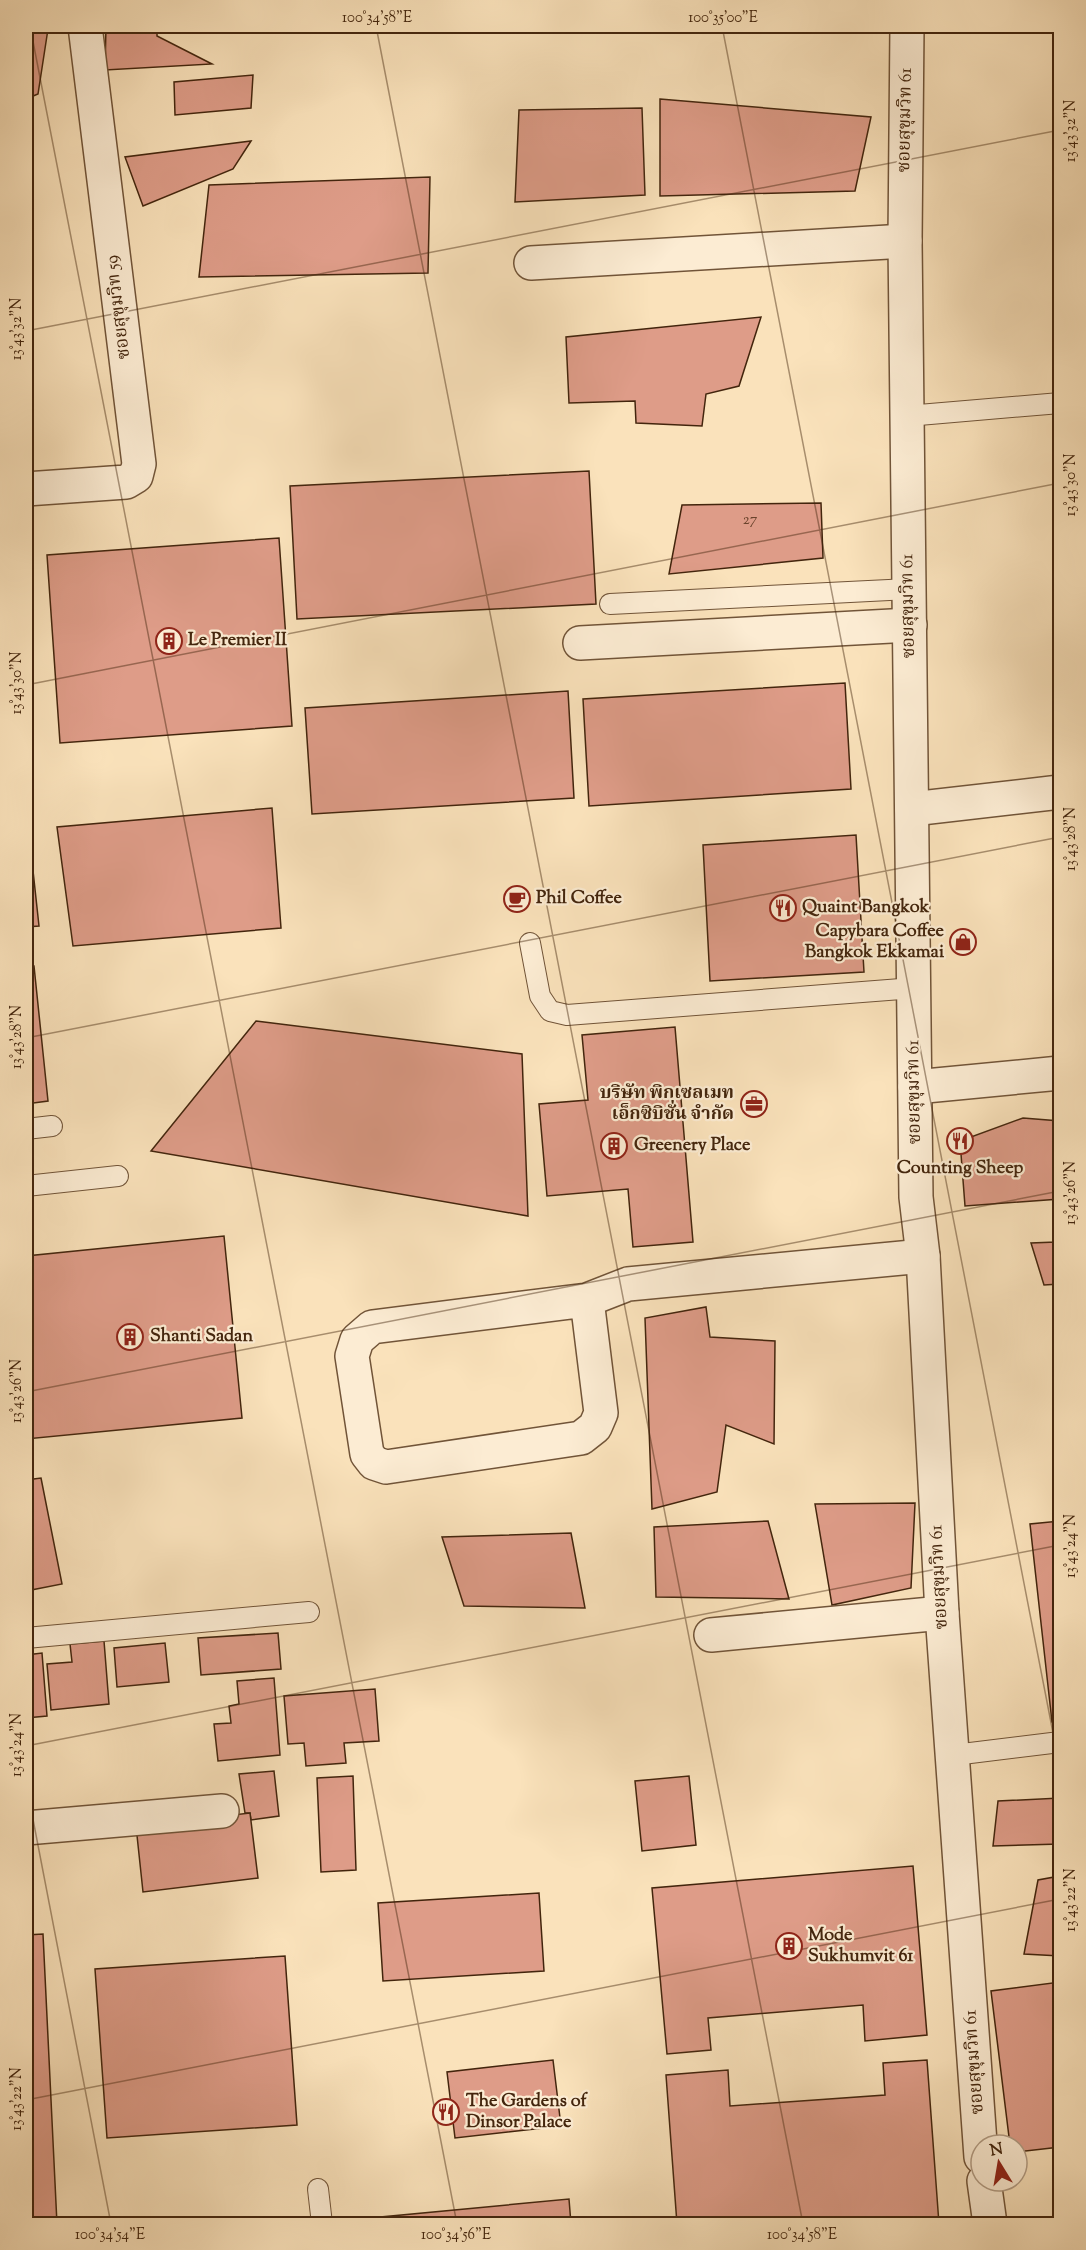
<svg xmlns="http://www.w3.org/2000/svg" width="1086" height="2250" font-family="'Sorts Mill Goudy','Noto Serif Thai',serif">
  <rect width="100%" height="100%" fill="#fae2bb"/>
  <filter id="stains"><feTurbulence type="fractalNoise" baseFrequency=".00333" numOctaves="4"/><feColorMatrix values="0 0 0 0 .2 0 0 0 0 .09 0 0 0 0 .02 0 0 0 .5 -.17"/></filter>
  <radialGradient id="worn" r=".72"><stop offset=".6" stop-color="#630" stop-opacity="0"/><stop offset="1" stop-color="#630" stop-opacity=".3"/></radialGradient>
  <!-- building -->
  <g fill="#de9c88" stroke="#43250d" stroke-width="1.5">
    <path d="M106 26H157V36L212 64 105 70Z"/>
    <path d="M48 29 38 94 26 99V30Z"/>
    <path d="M253 75 251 108 175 115 174 82Z"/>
    <path d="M660 99 871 117 855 191 660 196Z"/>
    <path d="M642 108 645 195 515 202 519 110Z"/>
    <path d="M251 141 233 169 143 206 125 157Z"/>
    <path d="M430 177 428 273 199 277 209 185Z"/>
    <path d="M761 317 739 386 706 394 702 426 636 423 635 401 569 403 566 337Z"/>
    <path d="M589 471 596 604 297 619 290 486Z"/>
    <path d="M821 503 823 558 669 574 682 505Z"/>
    <path d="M279 538 292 726 60 743 47 555Z"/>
    <path d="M845 683 851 789 589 806 583 699Z"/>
    <path d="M568 691 574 798 312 814 305 708Z"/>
    <path d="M26 806 39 926 26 927Z"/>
    <path d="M272 808 281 928 73 946 57 827Z"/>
    <path d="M856 835 864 972 710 981 703 845Z"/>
    <path d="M34 966 48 1101 26 1104V967Z"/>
    <path d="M256 1021 522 1054 528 1216 151 1151Z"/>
    <path d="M675 1027 693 1242 633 1247 628 1189 547 1196 539 1104 588 1100 582 1035Z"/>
    <path d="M1023 1118 1060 1121V1199L965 1206 960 1141Z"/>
    <path d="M1057 1213H1060V1284L1044 1285 1031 1243 1056 1242Z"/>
    <path d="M224 1236 242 1418 26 1439V1256Z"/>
    <path d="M706 1307 710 1337 775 1341 774 1444 726 1425 717 1492 652 1509 645 1318Z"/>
    <path d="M41 1478 62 1584 26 1591V1480Z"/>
    <path d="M915 1503 911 1588 832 1605 815 1504Z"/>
    <path d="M768 1521 789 1599 656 1597 654 1527Z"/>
    <path d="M1060 1521V1721L1052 1722 1030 1524Z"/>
    <path d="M571 1533 585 1608 464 1606 442 1537Z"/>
    <path d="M278 1633 281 1669 201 1675 198 1638Z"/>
    <path d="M104 1641 109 1704 51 1710 47 1664 72 1662 70 1644Z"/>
    <path d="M165 1643 169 1682 117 1687 114 1648Z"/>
    <path d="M42 1653 47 1716 26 1718V1655Z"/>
    <path d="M274 1678 280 1755 218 1761 214 1724 231 1723 229 1706 239 1704 237 1681Z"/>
    <path d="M375 1689 379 1741 344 1743 346 1763 306 1766 304 1743 288 1744 284 1696Z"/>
    <path d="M274 1771 279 1816 251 1820 250 1813H245L239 1774Z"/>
    <path d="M353 1776 356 1870 321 1872 317 1778Z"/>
    <path d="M689 1776 696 1845 642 1851 635 1781Z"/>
    <path d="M1060 1798V1844L993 1846 998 1801Z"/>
    <path d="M250 1813 258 1878 143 1892 136 1826Z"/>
    <path d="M913 1866 927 2035 865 2041 863 2005 708 2018 711 2050 667 2054 652 1888Z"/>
    <path d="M1060 1876V1956L1024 1954 1038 1880Z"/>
    <path d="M539 1893 544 1971 383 1981 378 1903Z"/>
    <path d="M43 1934 57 2224H26V1935Z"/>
    <path d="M285 1956 297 2125 107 2138 95 1969Z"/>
    <path d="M1060 1982V2147L1017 2152V2145H1010L991 1991Z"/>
    <path d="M553 2060 561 2126 455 2138 447 2072Z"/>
    <path d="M927 2060 939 2224H677L666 2075 728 2070 730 2106 885 2095 883 2063Z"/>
    <path d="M569 2199 571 2224H350L349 2220Z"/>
  </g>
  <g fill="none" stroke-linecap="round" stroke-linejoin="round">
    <defs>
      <g id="lane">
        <path d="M907 416 1060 403"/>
        <path d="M610 604 909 589"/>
        <path d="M530 943 540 996 550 1011 567 1015 914 988"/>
        <path d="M26 1129 52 1126"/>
        <path d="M26 1186 118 1176"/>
        <path d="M26 1638 309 1612"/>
        <path d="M954 1755 1060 1742"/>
        <path d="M318 2189 322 2224"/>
      </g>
      <g id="street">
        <path d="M907 26 905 241 916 1197 923 1256 942 1613 981 2157"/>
        <path d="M531 263 905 241"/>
        <path d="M26 489 126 482 136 476 139 464 85 26"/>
        <path d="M580 643 910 625"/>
        <path d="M912 809 1060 792"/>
        <path d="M915 1087 1060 1073"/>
        <path d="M587 1300 372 1327 357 1340 352 1356 367 1454 374 1463 386 1467 581 1438 595 1427 601 1413 587 1300 628 1284 923 1256"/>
        <path d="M711 1635 942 1613"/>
        <path d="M26 1828 222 1811"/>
        <path d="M984 2181 990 2224"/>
      </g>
    </defs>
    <!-- lane casing -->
    <use href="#lane" stroke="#715438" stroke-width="22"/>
    <!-- street casing -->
    <use href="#street" stroke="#715438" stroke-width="36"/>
    <!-- lane -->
    <use href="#lane" stroke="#fcecd3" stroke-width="20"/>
    <!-- street -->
    <use href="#street" stroke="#fcecd3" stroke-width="33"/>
  </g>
  <!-- ticks -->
  <path fill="none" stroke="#43250d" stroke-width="1.5" stroke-opacity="0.45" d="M30 26 457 2224M376 26 803 2224M722 26 1060 1769M26 331 1060 130M26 685 1060 483M26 1038 1060 837M26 1392 1060 1191M26 1746 1060 1545M26 1783 111 2224M26 2100 1060 1899"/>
  <!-- icons -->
  <defs>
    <symbol id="building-ring" viewBox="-11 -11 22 22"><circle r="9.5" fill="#fcecd3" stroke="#8f2418" stroke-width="1.5"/><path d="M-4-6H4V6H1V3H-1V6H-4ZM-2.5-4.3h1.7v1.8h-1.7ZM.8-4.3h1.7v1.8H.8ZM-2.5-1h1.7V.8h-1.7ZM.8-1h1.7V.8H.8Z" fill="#8f2418"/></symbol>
    <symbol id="cafe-ring" viewBox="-11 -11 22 22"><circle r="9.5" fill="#fcecd3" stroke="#8f2418" stroke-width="1.5"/><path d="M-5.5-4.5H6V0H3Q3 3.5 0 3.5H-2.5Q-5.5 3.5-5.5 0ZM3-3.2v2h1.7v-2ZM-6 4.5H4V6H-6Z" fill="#8f2418"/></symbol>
    <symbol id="restaurant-ring" viewBox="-11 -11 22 22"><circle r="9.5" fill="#fcecd3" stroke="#8f2418" stroke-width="1.5"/><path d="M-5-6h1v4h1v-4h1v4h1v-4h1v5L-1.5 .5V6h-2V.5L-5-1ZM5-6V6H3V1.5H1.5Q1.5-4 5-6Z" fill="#8f2418"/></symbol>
    <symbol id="shop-ring" viewBox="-11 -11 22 22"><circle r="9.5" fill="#fcecd3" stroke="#8f2418" stroke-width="1.5"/><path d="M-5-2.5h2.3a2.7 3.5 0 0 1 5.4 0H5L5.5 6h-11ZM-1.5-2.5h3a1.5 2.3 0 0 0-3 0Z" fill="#8f2418"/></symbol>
    <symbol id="office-ring" viewBox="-11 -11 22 22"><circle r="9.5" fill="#fcecd3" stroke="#8f2418" stroke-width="1.5"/><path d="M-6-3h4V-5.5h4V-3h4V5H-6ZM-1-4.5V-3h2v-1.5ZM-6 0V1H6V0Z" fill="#8f2418"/></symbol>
  </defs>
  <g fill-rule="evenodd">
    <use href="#building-ring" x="154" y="626" width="30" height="30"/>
    <use href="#cafe-ring" x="502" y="884" width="30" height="30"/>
    <use href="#restaurant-ring" x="768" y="893" width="30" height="30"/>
    <use href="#shop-ring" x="948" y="927" width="30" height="30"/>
    <use href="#office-ring" x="739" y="1089" width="30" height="30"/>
    <use href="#restaurant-ring" x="945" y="1126" width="30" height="30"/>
    <use href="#building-ring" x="599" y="1131" width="30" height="30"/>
    <use href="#building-ring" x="115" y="1322" width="30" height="30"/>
    <use href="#building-ring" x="774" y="1931" width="30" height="30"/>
    <use href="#restaurant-ring" x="431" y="2097" width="30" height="30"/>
  </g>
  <g text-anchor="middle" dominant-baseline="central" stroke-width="4.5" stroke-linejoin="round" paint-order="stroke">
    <!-- number labels -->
    <g font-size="15" fill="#6a432c">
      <text x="750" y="520">27</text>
    </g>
    <!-- street labels -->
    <g font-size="18" fill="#43250d" stroke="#fcecd3">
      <text transform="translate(906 120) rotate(-89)">ซอยสุขุมวิท 61</text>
      <text transform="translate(119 307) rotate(-97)">ซอยสุขุมวิท 59</text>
      <text transform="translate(909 606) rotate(-91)">ซอยสุขุมวิท 61</text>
      <text transform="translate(915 1092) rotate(-91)">ซอยสุขุมวิท 61</text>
      <text transform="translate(940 1577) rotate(-93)">ซอยสุขุมวิท 61</text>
      <text transform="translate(975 2062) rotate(-94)">ซอยสุขุมวิท 61</text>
    </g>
    <!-- poi labels -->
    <g font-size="18" font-weight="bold" fill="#43250d" stroke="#fcecd3" text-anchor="start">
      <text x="188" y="641">Le Premier II</text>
      <text x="536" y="899">Phil Coffee</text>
      <text x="802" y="908">Quaint Bangkok</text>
      <text x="944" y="932" text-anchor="end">Capybara Coffee<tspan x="944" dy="21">Bangkok Ekkamai</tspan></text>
      <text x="734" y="1094" text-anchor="end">บริษัท พิกเซลเมท<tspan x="734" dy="21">เอ็กซิบิชั่น จำกัด</tspan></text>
      <text x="634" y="1146">Greenery Place</text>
      <text x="960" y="1169" text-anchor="middle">Counting Sheep</text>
      <text x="150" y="1337">Shanti Sadan</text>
      <text x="808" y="1936">Mode<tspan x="808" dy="21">Sukhumvit 61</tspan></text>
      <text x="466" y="2102">The Gardens of<tspan x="466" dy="21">Dinsor Palace</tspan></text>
    </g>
  </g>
  <!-- margin -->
  <rect width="1086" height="2250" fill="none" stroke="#fae2bb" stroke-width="66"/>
  <!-- north arrow -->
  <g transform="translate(999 2163) rotate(349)"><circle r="28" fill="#fcecd3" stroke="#b29c84" stroke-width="1.5"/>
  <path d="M0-4.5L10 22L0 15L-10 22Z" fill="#8f2418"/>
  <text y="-9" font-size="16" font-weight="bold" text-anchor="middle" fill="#43250d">N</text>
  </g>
  <rect x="33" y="33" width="1020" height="2184" fill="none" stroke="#43250d" stroke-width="2"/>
  <g font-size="15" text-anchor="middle" fill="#43250d">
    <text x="377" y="22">100°34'58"E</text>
    <text x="723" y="22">100°35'00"E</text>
    <text transform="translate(1070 131) rotate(-90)" y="5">13°43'32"N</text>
    <text transform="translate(16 329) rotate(-90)" y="5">13°43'32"N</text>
    <text transform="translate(1070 485) rotate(-90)" y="5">13°43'30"N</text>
    <text transform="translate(16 683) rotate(-90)" y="5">13°43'30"N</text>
    <text transform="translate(1070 839) rotate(-90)" y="5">13°43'28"N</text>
    <text transform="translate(16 1037) rotate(-90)" y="5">13°43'28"N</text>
    <text transform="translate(1070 1193) rotate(-90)" y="5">13°43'26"N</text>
    <text transform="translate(16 1391) rotate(-90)" y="5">13°43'26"N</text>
    <text transform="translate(1070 1546) rotate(-90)" y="5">13°43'24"N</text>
    <text transform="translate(16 1745) rotate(-90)" y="5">13°43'24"N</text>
    <text transform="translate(1070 1900) rotate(-90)" y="5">13°43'22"N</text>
    <text transform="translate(16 2099) rotate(-90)" y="5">13°43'22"N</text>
    <text x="110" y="2239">100°34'54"E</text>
    <text x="456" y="2239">100°34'56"E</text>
    <text x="802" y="2239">100°34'58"E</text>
  </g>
  <rect width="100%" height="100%" filter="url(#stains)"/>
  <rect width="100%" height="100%" fill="url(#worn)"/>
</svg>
